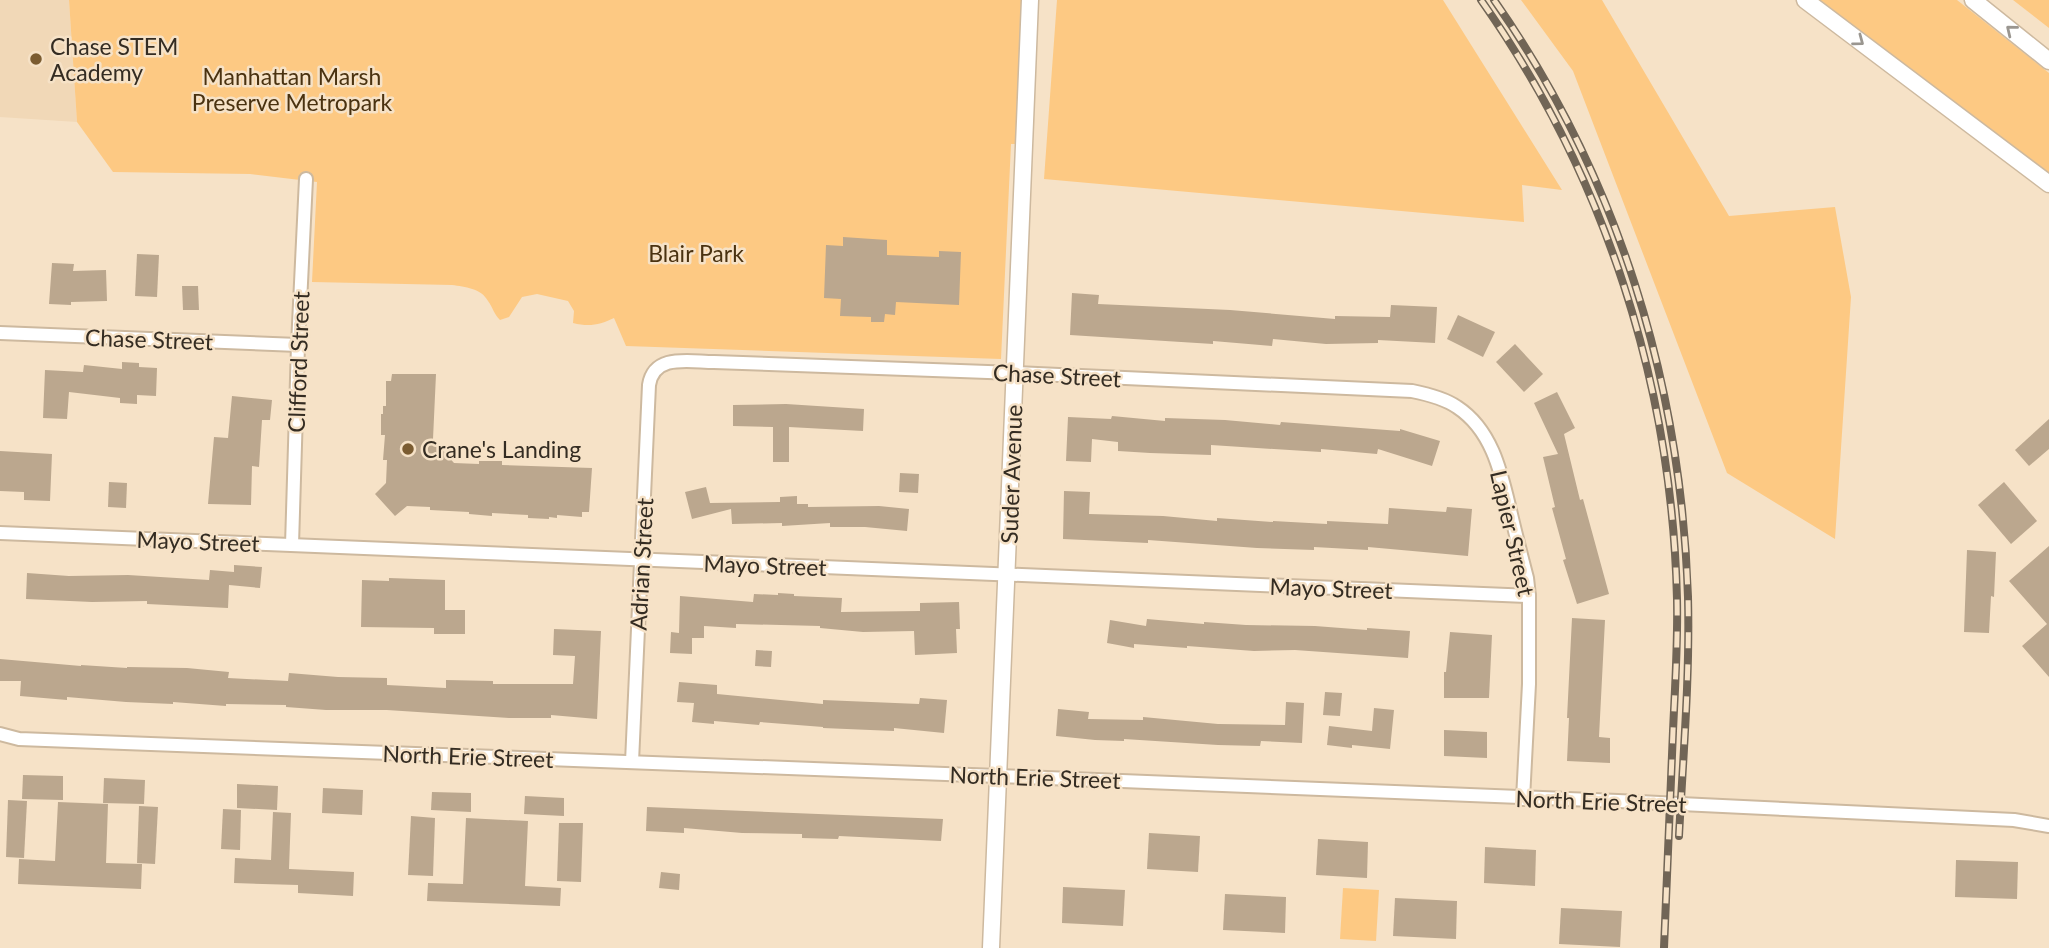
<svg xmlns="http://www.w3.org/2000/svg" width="2049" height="948" font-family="Lato,sans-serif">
  <rect width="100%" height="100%" fill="#f6e2c7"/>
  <!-- built -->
  <path fill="#f1d8b7" d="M0 0H69L77 122 0 117Z"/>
  <!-- green -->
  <g fill="#fdc983">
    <path d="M69 0H1030L1024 144H1011L1001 359 626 346 614 318C600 325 589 327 573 323L574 311 568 301 537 294 522 297 509 317 500 320C494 314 493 308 488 301 481 288 465 287 452 285L312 282 317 182 250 174 113 172 77 122Z"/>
    <path d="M1057 0H1443L1562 190 1522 185 1524 222 1044 179Z"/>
    <path d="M1521 0H1602L1729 216 1835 207 1851 297 1835 539 1727 473 1573 71Z"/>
    <path d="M1820 0H1957L2049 73V174Z"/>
    <path d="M2013 0H2049V28Z"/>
    <path d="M1343 888 1379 890 1376 941 1340 939Z"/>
  </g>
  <!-- building -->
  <g fill="#bba78e">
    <path d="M843 237 887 240V255L939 257V251L961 252 959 305 896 302 895 315 885 314 884 322H871V317L840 316 841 299 824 298 826 245 843 246Z"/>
    <path d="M137 254 159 255 157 297 135 296Z"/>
    <path d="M52 263 74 264 73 271 106 270 107 301 71 302V305L49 304Z"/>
    <path d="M182 286H198L199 310H183Z"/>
    <path d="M1072 293 1099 295 1098 304 1230 310 1335 319V316L1390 317 1391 305 1437 307 1435 343 1378 340V343L1326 344 1273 339 1272 346 1213 341V344L1070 335Z"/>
    <path d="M1458 315 1495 332 1483 357 1447 339Z"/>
    <path d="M1515 344 1543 374 1524 392 1496 362Z"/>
    <path d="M122 362 139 363V367L157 368 156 396 137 395V404L120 403V398L69 392 67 419 43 418 45 370 83 372 84 365 122 369Z"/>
    <path d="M392 374H436L433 439 454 463 479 464V461H502V465L592 468 589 512H582V517L557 515V518L549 517V519L528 518V515L492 513V516L469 514V512L430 510V507L407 506 395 516 375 494 386 483 387 460H383L385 435H381V414H383V406H386V381H391Z"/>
    <path d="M1557 392 1575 428 1564 434 1580 500 1583 499 1609 594 1577 604 1563 560 1566 559 1552 508 1555 507 1543 457 1558 454 1534 403Z"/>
    <path d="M232 396 272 400 270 420H262L259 467 252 466 251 505 208 504 214 437 228 438Z"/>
    <path d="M786 404 864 409 863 431 789 427V462H773V427L733 426V405Z"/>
    <path d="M1112 416 1165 421V418L1225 420 1280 425 1281 422 1400 431V429L1440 441 1432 466 1378 449 1377 454 1321 449V452L1211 445V455L1150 453 1118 451V442L1092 439 1091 462 1066 461 1068 417 1111 419Z"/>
    <path d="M2049 419V449L2029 466 2015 450Z"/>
    <path d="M0 451 52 454 50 501 24 500V492L0 491Z"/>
    <path d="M900 473 919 474 918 493 899 492Z"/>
    <path d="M109 482 127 483 126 508 108 507Z"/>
    <path d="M2004 482 2037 521 2011 544 1978 505Z"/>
    <path d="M706 487 710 503 780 502V497L797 496V504H808V507L879 506 909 509 907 531 865 527H830V523L782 526V523L732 524 731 509 692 519 685 492Z"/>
    <path d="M1064 491 1090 492 1089 514 1163 516 1217 521V518L1273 522V521L1327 524V521L1388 524 1389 508 1446 512 1447 507 1472 509 1468 556 1368 547V550L1314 547V550L1257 548 1148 540V543L1063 539Z"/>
    <path d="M2049 546V677L2022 646 2047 624 2009 581Z"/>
    <path d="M1967 550 1996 552 1994 597 1991 596 1989 633 1964 632Z"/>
    <path d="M234 565 262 567 260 588 229 585 228 608 147 604V601L92 602 26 599 27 573 69 576 128 575 209 580 210 570 234 572Z"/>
    <path d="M389 578 445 580V610H465V634H434V628L361 627 362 580 389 581Z"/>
    <path d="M778 593 794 594V596L842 598 841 612 920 611V603L959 602 960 629H956L957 653 915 655 914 631 863 632 820 628V626L736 624V628L704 626V638H692V654L670 653 671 632 679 633 680 596 753 602 754 594 778 595Z"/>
    <path d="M1572 618 1605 620 1599 737 1610 738V763L1567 761 1569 718H1567Z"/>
    <path d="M1147 619 1204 624V622L1246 625 1315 626 1367 630V628L1410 631 1408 658 1295 650 1254 651 1187 646V648L1134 644V648L1107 643 1110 620 1146 626Z"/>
    <path d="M554 629 601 631 597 719 551 715V718H509L387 710H326L286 707V705L226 704V706L173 702V704L126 702 67 697V700L20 696 21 681H0V659L81 666V665L127 668V667L187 668 229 672 228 678 288 681 289 673 338 677 387 678V685L446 688V680L493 681V684H573L575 656 553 655Z"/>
    <path d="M1450 632 1492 635 1489 698H1444V672H1446Z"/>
    <path d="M756 650 772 651 771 667 755 666Z"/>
    <path d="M679 682 717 685V694L823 704V700L919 704 920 698 947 700 944 733 894 728V731L823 728V727L760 722 759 725 714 721V724L692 722 694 703 677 702Z"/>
    <path d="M1325 692 1342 693 1340 716 1323 715Z"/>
    <path d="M1286 702 1304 703 1302 743 1261 741 1260 746 1218 745 1124 739V741L1095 740 1056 736 1058 709 1089 712 1088 719 1143 720V717L1218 724 1285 725Z"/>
    <path d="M1374 708 1394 710 1390 749 1352 745V748L1327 745 1329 726 1372 731Z"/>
    <path d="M1444 730 1487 732V758L1444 756Z"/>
    <path d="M23 775 63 776V800L22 799Z"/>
    <path d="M104 778 145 780 144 804 103 803Z"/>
    <path d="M237 784 278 786 277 810 237 808Z"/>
    <path d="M323 788 363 790 362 815 322 813Z"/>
    <path d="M432 792 471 793V812L431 810Z"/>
    <path d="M525 796 564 798V816L524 814Z"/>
    <path d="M8 800 27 801 24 858 6 857Z"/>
    <path d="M58 802 108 804 106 863 142 864 141 889 18 884 19 859 55 861Z"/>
    <path d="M139 806 158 807 155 864 137 863Z"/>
    <path d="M647 807 943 819 941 841 839 836 838 839 802 838V834L742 833 684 828V833L646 831Z"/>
    <path d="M223 809 241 810 240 850 221 849Z"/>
    <path d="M273 812 291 813 289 869 354 872 353 896 298 893V885L234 883 235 858 271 860Z"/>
    <path d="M411 816 435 818 433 876 408 875Z"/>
    <path d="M466 818 528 821 525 886 561 888 560 906 427 901 428 883 463 884Z"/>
    <path d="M559 823H583L581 882 557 881Z"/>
    <path d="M1149 833 1200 836 1198 872 1147 869Z"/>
    <path d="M1318 839 1368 842 1367 878 1316 875Z"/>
    <path d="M1485 847 1536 850 1535 886 1484 883Z"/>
    <path d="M1956 860 2018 862 2017 899 1955 897Z"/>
    <path d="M661 872 680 874 679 890 659 888Z"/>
    <path d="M1063 887 1125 890 1123 926 1062 923Z"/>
    <path d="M1225 894 1286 897 1285 933 1223 930Z"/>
    <path d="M1395 898 1457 901 1456 939 1393 936Z"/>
    <path d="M1561 908 1622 911 1620 947 1559 944Z"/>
  </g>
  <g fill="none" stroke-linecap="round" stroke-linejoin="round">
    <defs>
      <g id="minor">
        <path d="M0 333 298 345"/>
        <path d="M0 533 1529 596"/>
        <path d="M292 545 298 345 306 179"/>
        <path d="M0 734 19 739 998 776 1618 801 2014 820 2049 826"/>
        <path d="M632 762 649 385C654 353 690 362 714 362L1015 373 1412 391C1427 394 1444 398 1457 407 1492 430 1501 472 1510 510 1515 532 1521 555 1527 578L1529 596V684L1523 799"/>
      </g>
      <g id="tertiary">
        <path d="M1805 0 2049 184"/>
        <path d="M1973 0 2049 61"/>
        <path d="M991 948 1030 0"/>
      </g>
    </defs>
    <!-- minor casing -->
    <use href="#minor" stroke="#cdb99f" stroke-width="16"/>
    <!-- tertiary casing -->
    <use href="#tertiary" stroke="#cdb99f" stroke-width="19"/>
    <!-- minor -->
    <use href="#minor" stroke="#fff" stroke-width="12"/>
    <!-- tertiary -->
    <use href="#tertiary" stroke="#fff" stroke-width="16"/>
    <defs>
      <g id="rail">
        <path d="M1481 0C1605 176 1672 384 1677 599 1678 643 1675 687 1673 731 1670 804 1667 876 1664 948"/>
        <path d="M1494 0C1618 177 1681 382 1688 597 1690 677 1683 757 1679 836"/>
      </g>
    </defs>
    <!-- rail casing -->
    <use href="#rail" stroke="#716556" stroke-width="8"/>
    <!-- rail -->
    <use href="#rail" stroke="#f6e2c7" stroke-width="5" stroke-dasharray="16" stroke-linecap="butt"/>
  </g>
  <!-- one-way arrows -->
  <defs><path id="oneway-chevron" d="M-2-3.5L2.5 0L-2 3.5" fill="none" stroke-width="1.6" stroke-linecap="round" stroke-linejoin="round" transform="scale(1.75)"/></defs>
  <g stroke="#9a9690">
    <use href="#oneway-chevron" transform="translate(2011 30) rotate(-141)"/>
    <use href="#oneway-chevron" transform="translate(1859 41) rotate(37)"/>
  </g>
  <!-- markers -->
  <g fill="#7b5c31" stroke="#f6e2c7" stroke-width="2.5">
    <circle cx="36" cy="59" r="7"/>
    <circle cx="408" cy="449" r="7"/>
  </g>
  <g text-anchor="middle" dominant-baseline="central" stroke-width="5" stroke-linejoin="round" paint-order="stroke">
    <!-- poi labels -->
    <g font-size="23" fill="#342c22" stroke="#f6e2c7" text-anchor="start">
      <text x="50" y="46">Chase STEM<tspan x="50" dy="26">Academy</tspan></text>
      <text x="422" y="449">Crane's Landing</text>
    </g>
    <!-- park labels -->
    <g font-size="23" fill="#4a3210" stroke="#f6e2c7">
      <text x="292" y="76">Manhattan Marsh<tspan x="292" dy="26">Preserve Metropark</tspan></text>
      <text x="696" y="253">Blair Park</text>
    </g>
    <!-- street labels -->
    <g font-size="23" fill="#342c22" stroke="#f6e2c7">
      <text transform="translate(149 339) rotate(2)">Chase Street</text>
      <text transform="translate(298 362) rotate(-88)">Clifford Street</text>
      <text transform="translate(1057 375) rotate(3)">Chase Street</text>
      <text transform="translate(1011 474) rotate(-88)">Suder Avenue</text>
      <text transform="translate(1513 533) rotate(77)">Lapier Street</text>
      <text transform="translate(198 541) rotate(2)">Mayo Street</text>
      <text transform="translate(641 564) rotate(-87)">Adrian Street</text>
      <text transform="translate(765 565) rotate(2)">Mayo Street</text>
      <text transform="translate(1331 588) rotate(2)">Mayo Street</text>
      <text transform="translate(468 756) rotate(2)">North Erie Street</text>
      <text transform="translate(1035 777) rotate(2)">North Erie Street</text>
      <text transform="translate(1601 801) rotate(2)">North Erie Street</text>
    </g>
  </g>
</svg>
